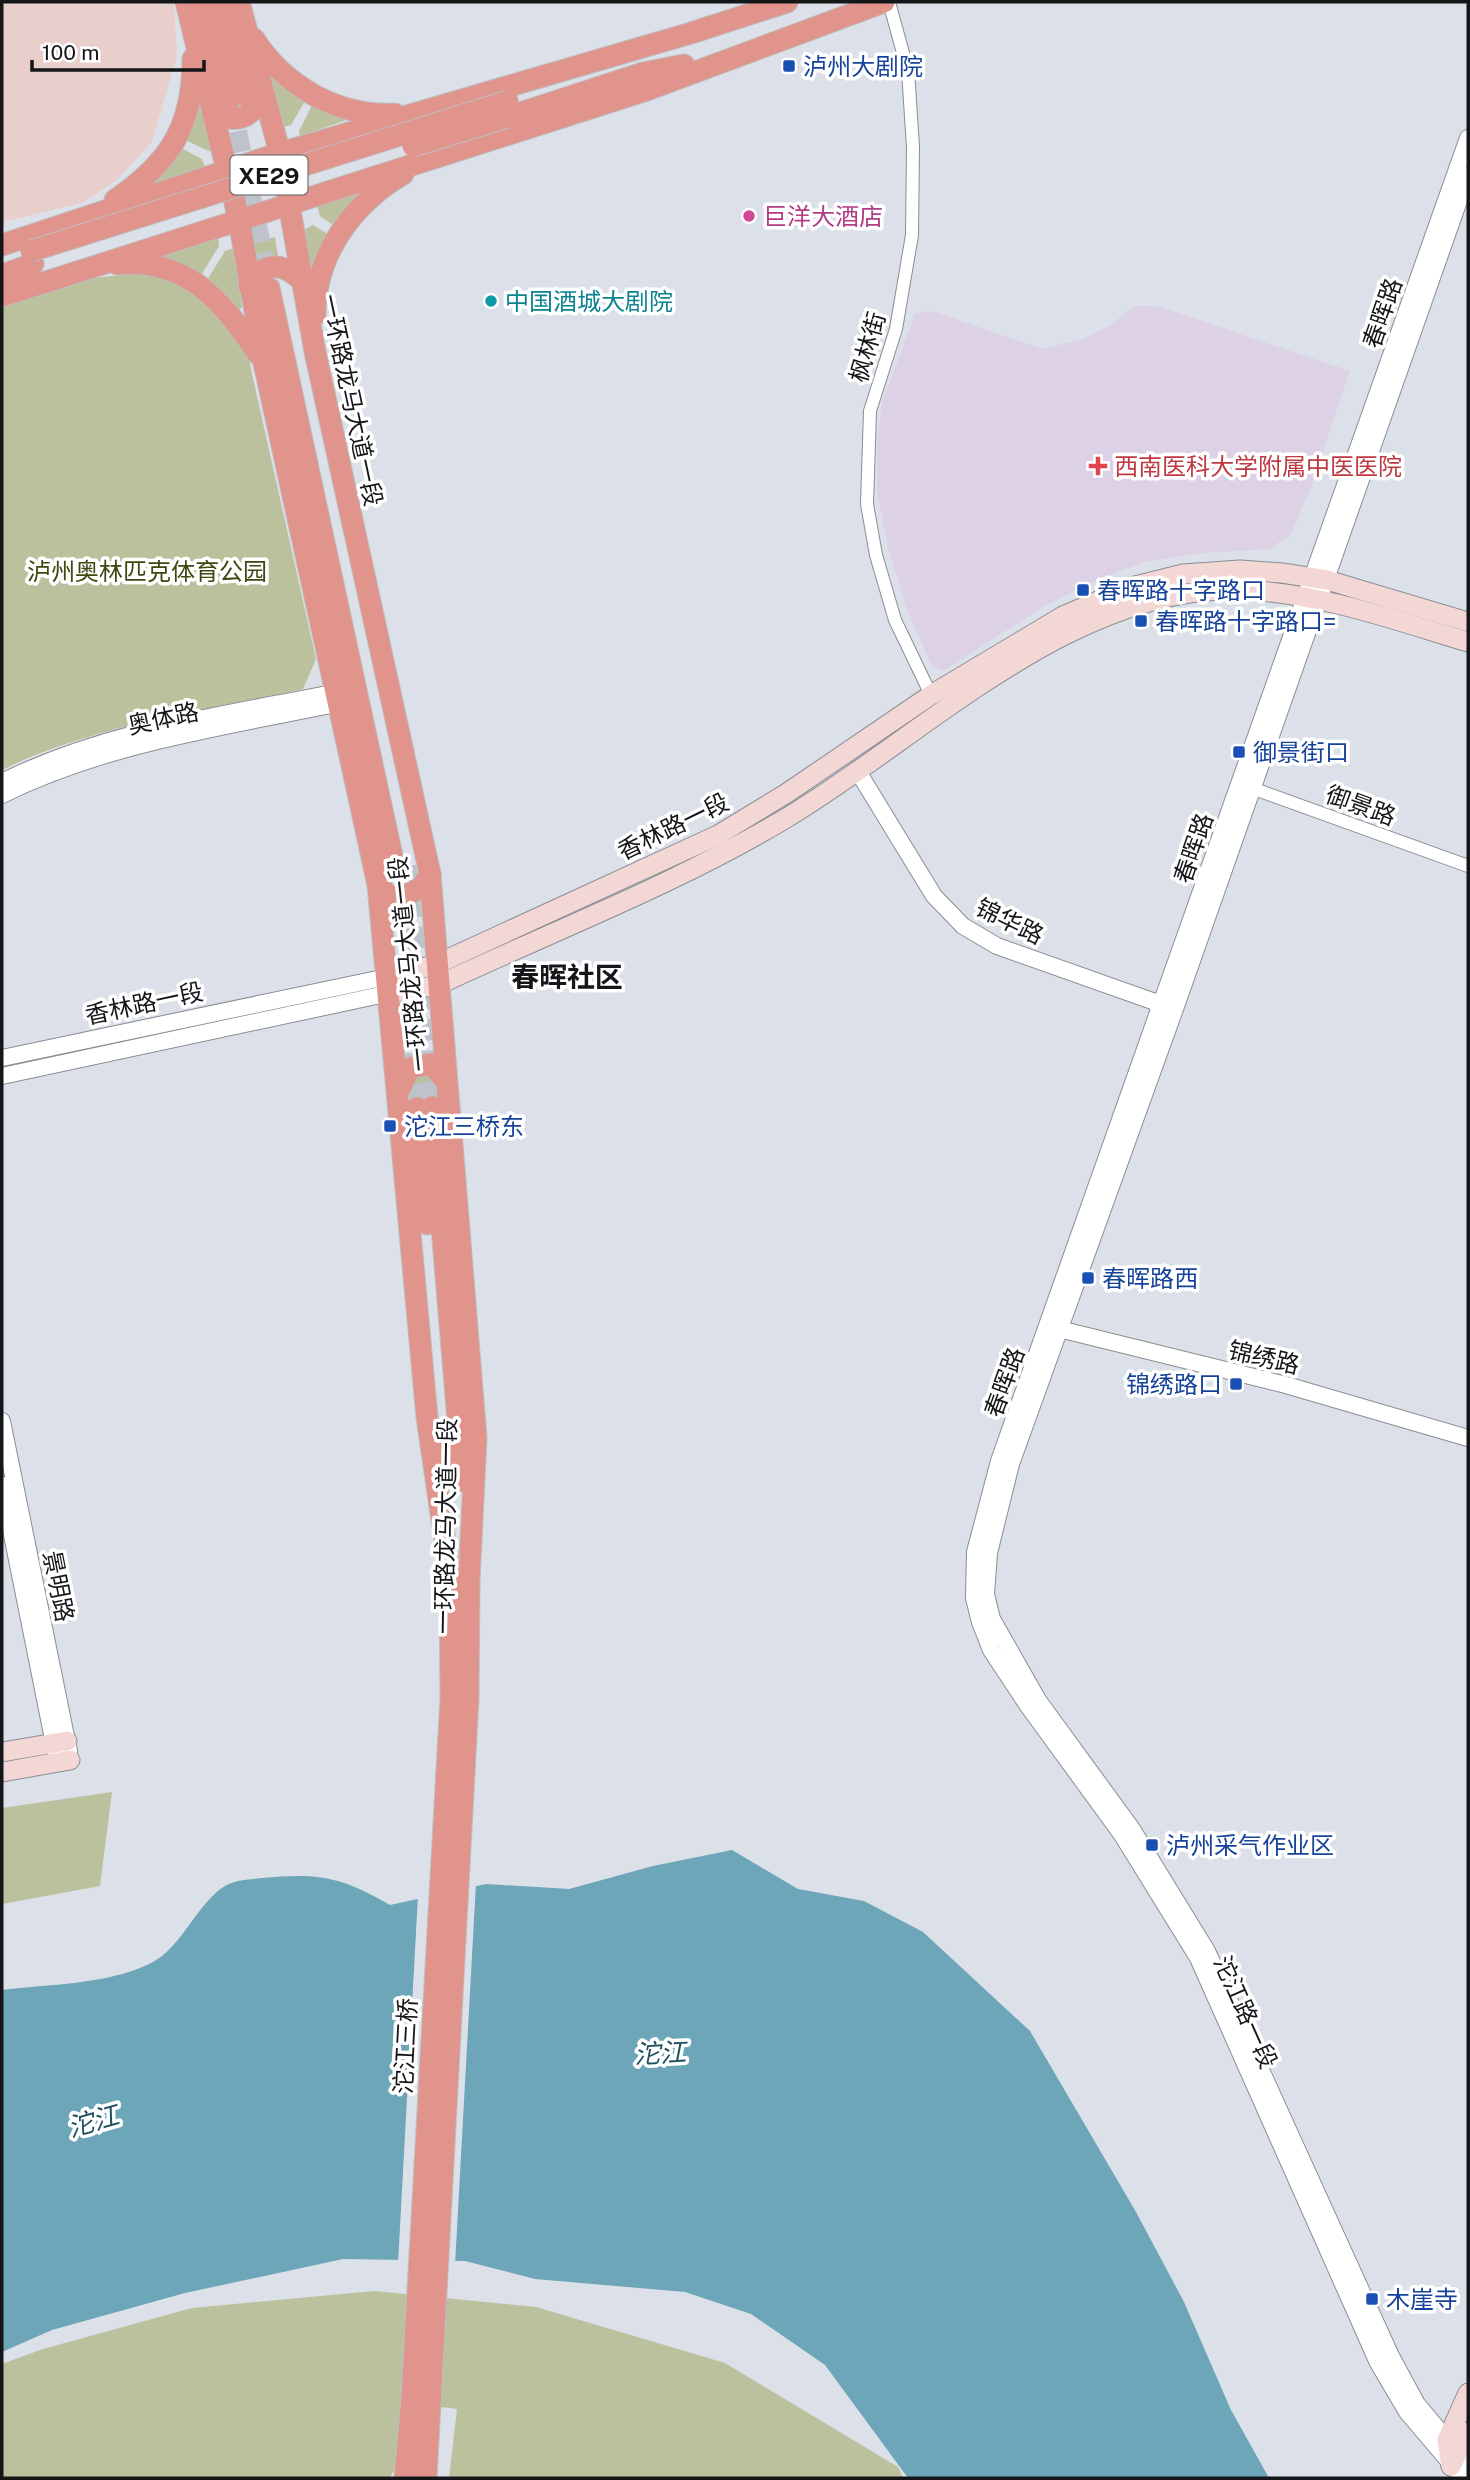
<svg xmlns="http://www.w3.org/2000/svg" width="1470" height="2480" font-family="'Public Sans','Noto Sans SC',sans-serif">
  <rect width="100%" height="100%" fill="#dce0e9"/>
  <!-- commercial -->
  <path fill="#e9cfcc" d="M2 2H174L177 56 152 142 117 180 82 203 2 222Z"/>
  <!-- medical -->
  <path fill="#dcd1e5" d="M1135 306H1157L1350 371 1310 490 1290 535 1269 549 1202 553 1148 561 1104 577 1046 605 943 671 933 667 910 618 889 552 877 492V441L882 403 915 314 932 311 1043 349 1083 339 1109 326Z"/>
  <!-- green -->
  <g fill="#bac19c">
    <path d="M270 71 306 99 291 125 283 127 268 77Z"/>
    <path d="M199 98 213 151 211 152 183 139Z"/>
    <path d="M313 103 349 119 300 136 299 131Z"/>
    <path d="M179 147 202 159 205 168 153 184 151 183Z"/>
    <path d="M360 192 336 227 320 216 317 205Z"/>
    <path d="M313 225 331 236 314 272 309 270 304 230Z"/>
    <path d="M218 236 219 246 200 277 161 261 159 255Z"/>
    <path d="M275 237 278 257 254 269 251 244Z"/>
    <path d="M234 248 242 306 239 312 206 282 225 251Z"/>
    <path d="M152 271 199 290 248 356 316 659 303 689C209 709 88 727 2 770V307L95 278Z"/>
    <path d="M428 1074 436 1080 441 1105 410 1104 409 1087 416 1075Z"/>
    <path d="M112 1792 100 1886 2 1904V1808Z"/>
    <path d="M374 2291 536 2307 725 2363 898 2467 903 2478H449L457 2409 402 2402 395 2469 389 2478H2V2364L43 2349 192 2308Z"/>
  </g>
  <!-- water -->
  <path fill="#6ca6b8" d="M732 1850 798 1889 864 1901 923 1932 1030 2031 1136 2212 1184 2302 1231 2410 1269 2478H908L825 2365 751 2314 685 2292 535 2279 465 2261 343 2259 185 2293 52 2330 2 2352V1990C49 1984 105 1985 149 1964 174 1953 189 1922 207 1902 226 1880 235 1881 262 1878 318 1873 340 1876 390 1905L486 1884 569 1889 653 1866Z"/>
  <!-- pier -->
  <path fill="#dce0e9" d="M476 1883 455 2265 398 2264 418 1895Z"/>
  <g fill="none" stroke-linecap="round" stroke-linejoin="round">
    <!-- trunk-tunnel -->
    <g stroke="#bec2ca" stroke-width="21" stroke-dasharray="21 10" stroke-linecap="butt">
      <path d="M230 101 269 285"/>
      <path d="M406 866 432 1107"/>
      <path d="M412 1053 417 1108"/>
    </g>
    <defs>
      <g id="minor">
        <path d="M889 2 908 71 913 147 912 235 896 329 870 411 867 504 876 555 895 620 931 695"/>
        <path d="M1246 786 1468 866"/>
      </g>
      <g id="tertiary">
        <path d="M1468 175 1175 1009 1011 1464 989 1553 986 1594 992 1619 1038 1700 1132 1829 1207 1951 1391 2356 1417 2404 1468 2465"/>
        <path d="M857 770 934 896 963 926 997 946 1172 1008"/>
        <path d="M2 782C106 730 224 715 337 692"/>
        <path d="M2 795C107 743 226 727 340 703"/>
        <path d="M2 1058 387 977"/>
        <path d="M2 1076 390 993"/>
        <path d="M1051 1327 1286 1385 1468 1438"/>
        <path d="M2 1421 69 1751"/>
        <path d="M2 1485 56 1754"/>
        <path d="M1463 2478 1407 2412 1378 2363 1198 1958 1122 1835 1028 1706 991 1650 980 1622 974 1598 975 1552 999 1461 1468 138"/>
      </g>
      <g id="secondary">
        <path d="M387 977 437 964 718 835 787 793 931 695 1063 616 1131 587 1183 574 1240 570 1282 573 1327 580 1468 622"/>
        <path d="M390 993 438 985C553 931 674 885 783 820 922 738 1074 581 1246 590 1323 594 1395 620 1468 642"/>
        <path d="M2 1752 67 1741"/>
        <path d="M2 1772 70 1760"/>
        <path d="M1451 2466 1447 2440 1468 2393"/>
        <path d="M1451 2466 1468 2432"/>
      </g>
      <g id="trunk">
        <path d="M186 2 239 220 264 363 378 885 427 1417 450 1576 451 1698 412 2398 405 2478"/>
        <path d="M203 2 230 99"/>
        <path d="M219 2 245 95"/>
        <path d="M239 2 280 153 315 352 430 874 476 1438 469 1581 468 1699 426 2478"/>
        <path d="M254 39C284 86 338 117 395 114"/>
        <path d="M212 101 228 118C250 121 260 105 261 85"/>
        <path d="M508 117 643 73 684 65"/>
        <path d="M115 200C170 163 193 126 193 59"/>
        <path d="M2 245 280 153 691 33 787 2"/>
        <path d="M117 264C188 258 222 301 258 354"/>
        <path d="M2 275 33 264"/>
        <path d="M249 286C263 263 279 261 299 278"/>
        <path d="M269 288 395 870"/>
        <path d="M2 296 647 90 884 2"/>
        <path d="M315 315C315 255 352 204 403 174"/>
        <path d="M378 885 388 895 399 899 422 887 430 874"/>
        <path d="M399 1090 410 1068 431 1064 446 1081"/>
        <path d="M432 1107 463 1481"/>
        <path d="M417 1108 427 1224"/>
      </g>
    </defs>
    <!-- minor casing -->
    <use href="#minor" stroke="#898d95" stroke-width="14"/>
    <!-- tertiary casing -->
    <use href="#tertiary" stroke="#898d95" stroke-width="18"/>
    <!-- secondary casing -->
    <use href="#secondary" stroke="#898d95" stroke-width="21"/>
    <!-- trunk casing -->
    <use href="#trunk" stroke="#bdbebf" stroke-width="23"/>
    <!-- minor -->
    <use href="#minor" stroke="#fff" stroke-width="12"/>
    <!-- tertiary -->
    <use href="#tertiary" stroke="#fff" stroke-width="16"/>
    <!-- secondary -->
    <use href="#secondary" stroke="#f3d7d4" stroke-width="19"/>
    <!-- trunk -->
    <use href="#trunk" stroke="#e0948c" stroke-width="21"/>
    <defs>
      <g id="trunk-bridge">
        <path d="M413 146 508 117"/>
        <path d="M31 251 508 101"/>
      </g>
    </defs>
    <!-- trunk-bridge casing -->
    <use href="#trunk-bridge" stroke="#bdbebf" stroke-width="23" stroke-linecap="butt"/>
    <!-- trunk-bridge -->
    <use href="#trunk-bridge" stroke="#e0948c" stroke-width="21"/>
  </g>
  <!-- markers -->
  <g fill="#1a4fb4" stroke="#fff" stroke-width="2.5">
    <rect x="782" y="59" width="14" height="14" rx="3.5"/>
    <rect x="1076" y="583" width="14" height="14" rx="3.5"/>
    <rect x="1134" y="614" width="14" height="14" rx="3.5"/>
    <rect x="1232" y="745" width="14" height="14" rx="3.5"/>
    <rect x="383" y="1119" width="14" height="14" rx="3.5"/>
    <rect x="1081" y="1271" width="14" height="14" rx="3.5"/>
    <rect x="1229" y="1377" width="14" height="14" rx="3.5"/>
    <rect x="1145" y="1838" width="14" height="14" rx="3.5"/>
    <rect x="1365" y="2292" width="14" height="14" rx="3.5"/>
  </g>
  <circle fill="#d1479c" stroke="#fff" stroke-width="2.5" cx="749" cy="216" r="7"/>
  <circle fill="#0f9aa8" stroke="#fff" stroke-width="2.5" cx="491" cy="301" r="7"/>
  <path fill="#e0444e" stroke="#fff" stroke-width="2.5" d="M1094.5 455.5h7v7h7v7h-7v7h-7v-7h-7v-7h7z"/>
  <g text-anchor="middle" dominant-baseline="central" stroke-width="7" stroke-linejoin="round" paint-order="stroke">
    <!-- shield labels -->
    <rect fill="#fff" stroke="#5b5c5e" stroke-width="2" x="230.5" y="155.5" width="77" height="39" rx="5"/>
    <g font-size="23" font-weight="bold" fill="#151619">
      <text x="269" y="175">XE29</text>
    </g>
    <!-- transit labels -->
    <g font-size="24" fill="#164399" stroke="#fff" text-anchor="start">
      <text x="803" y="66">泸州大剧院</text>
      <text x="1097" y="590">春晖路十字路口</text>
      <text x="1155" y="621">春晖路十字路口=</text>
      <text x="1253" y="752">御景街口</text>
      <text x="404" y="1126">沱江三桥东</text>
      <text x="1102" y="1278">春晖路西</text>
      <text x="1222" y="1384" text-anchor="end">锦绣路口</text>
      <text x="1166" y="1845">泸州采气作业区</text>
      <text x="1386" y="2299">木崖寺</text>
    </g>
    <!-- hotel labels -->
    <g font-size="24" fill="#b23c85" stroke="#fff" text-anchor="start">
      <text x="763" y="216">巨洋大酒店</text>
    </g>
    <!-- culture labels -->
    <g font-size="24" fill="#0d838f" stroke="#fff" text-anchor="start">
      <text x="505" y="301">中国酒城大剧院</text>
    </g>
    <!-- street labels -->
    <g font-size="24" fill="#151619" stroke="#fff">
      <text transform="translate(1382 313) rotate(-71)">春晖路</text>
      <text transform="translate(867 347) rotate(-74)">枫林街</text>
      <text transform="translate(352 400) rotate(78)">一环路龙马大道一段</text>
      <text transform="translate(163 718) rotate(-12)">奥体路</text>
      <text transform="translate(1361 805) rotate(20)">御景路</text>
      <text transform="translate(673 826) rotate(-26)">香林路一段</text>
      <text transform="translate(1193 848) rotate(-71)">春晖路</text>
      <text transform="translate(1010 921) rotate(26)">锦华路</text>
      <text transform="translate(408 964) rotate(-96)">一环路龙马大道一段</text>
      <text transform="translate(144 1003) rotate(-12)">香林路一段</text>
      <text transform="translate(1264 1357) rotate(13)">锦绣路</text>
      <text transform="translate(1004 1382) rotate(-70)">春晖路</text>
      <text transform="translate(445 1526) rotate(-89)">一环路龙马大道一段</text>
      <text transform="translate(59 1586) rotate(79)">景明路</text>
      <text transform="translate(1246 2012) rotate(66)">沱江路一段</text>
      <text transform="translate(405 2046) rotate(-87)">沱江三桥</text>
    </g>
    <!-- health labels -->
    <g font-size="24" fill="#be3a42" stroke="#fff" text-anchor="start">
      <text x="1114" y="466">西南医科大学附属中医医院</text>
    </g>
    <!-- park labels -->
    <g font-size="24" fill="#404710" stroke="#fff">
      <text x="147" y="571">泸州奥林匹克体育公园</text>
    </g>
    <!-- water labels -->
    <g font-size="26" font-style="italic" fill="#20515f" stroke="#fff">
      <text transform="translate(660 2053) rotate(-3)">沱江</text>
      <text transform="translate(93 2121) rotate(-16)">沱江</text>
    </g>
    <!-- quarter labels -->
    <g font-size="28" font-weight="bold" fill="#151619" stroke="#fff">
      <text x="567" y="976">春晖社区</text>
    </g>
  </g>
  <!-- border -->
  <rect width="1470" height="2480" fill="none" stroke="#151619" stroke-width="7"/>
  <!-- scale -->
  <path d="M32 60v10h172v-10" fill="none" stroke="#151619" stroke-width="3.5"/>
  <text x="42" y="60" font-size="21" fill="#151619" stroke="#ffffff" stroke-width="5" paint-order="stroke">100 m</text>
</svg>
